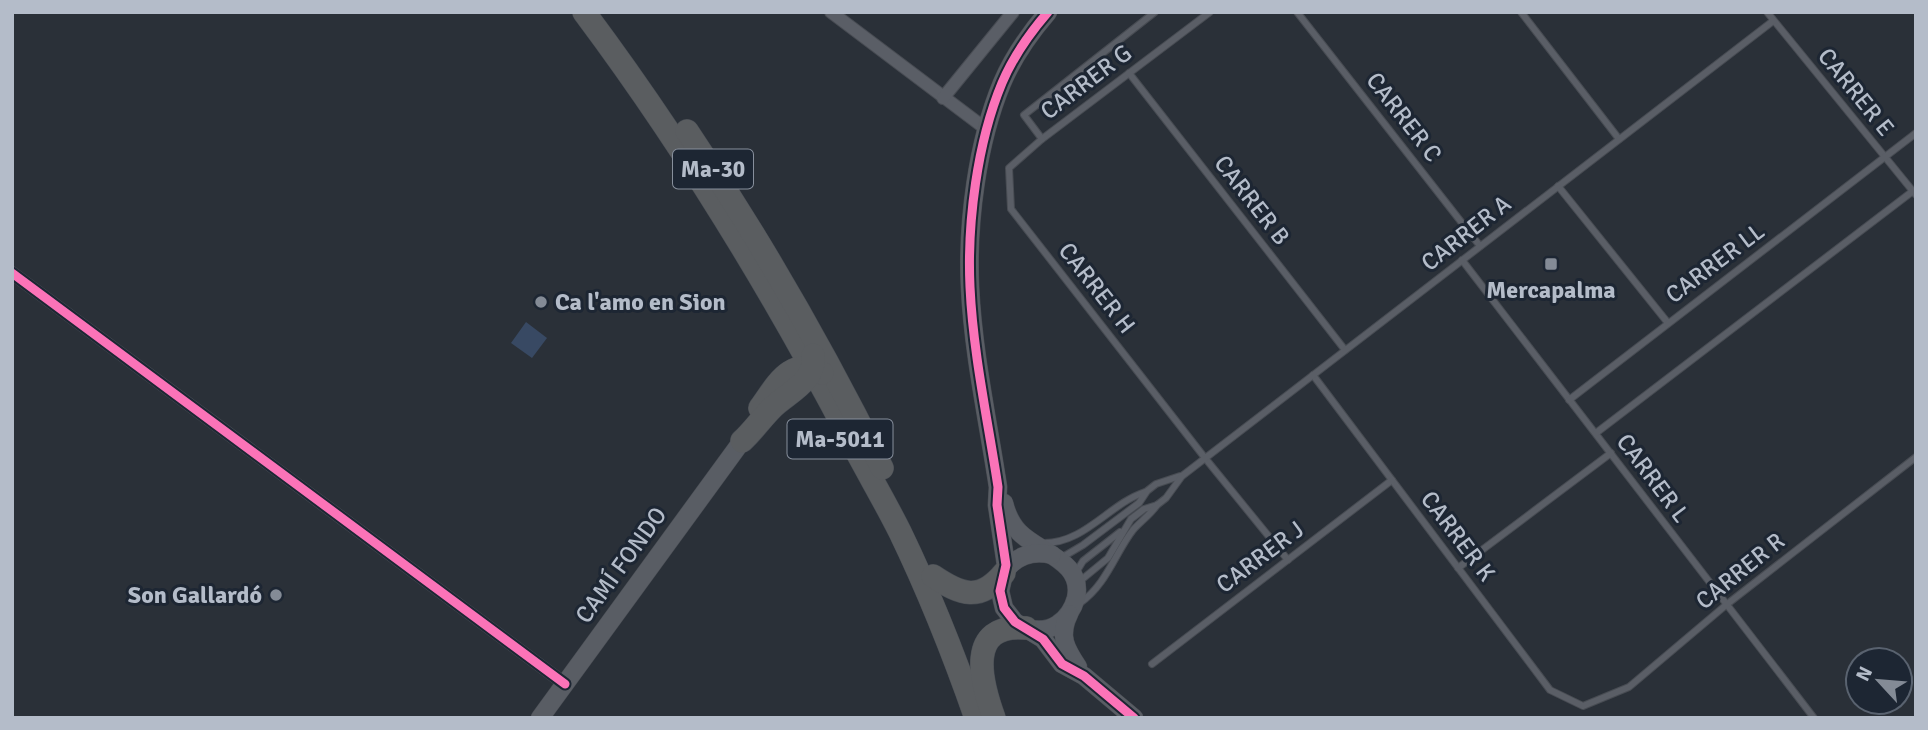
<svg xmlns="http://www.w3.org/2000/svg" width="1928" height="730" font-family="Signika,sans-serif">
  <rect width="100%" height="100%" fill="#2a3038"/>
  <!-- water -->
  <path fill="#384963" d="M526 322 547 338 532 358 511 343Z"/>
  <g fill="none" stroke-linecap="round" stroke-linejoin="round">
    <defs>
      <g id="lane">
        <path d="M1155 12 1024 115 1042 139 1210 12"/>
        <path d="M1297 12 1480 246"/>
        <path d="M1521 12 1619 139"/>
        <path d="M1767 12 1916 195"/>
        <path d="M1129 73 1345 350"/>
        <path d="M1042 139 1009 168 1011 209 1205 458 1288 560"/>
        <path d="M1558 186 1668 323"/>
        <path d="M1462 260 1814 718"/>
        <path d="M1313 375 1550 690 1583 706 1629 687 1726 605 1916 457"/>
        <path d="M1569 400 1916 133"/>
        <path d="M1596 433 1913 191"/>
        <path d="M1044 543C1085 543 1109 504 1145 492"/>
        <path d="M1061 558 1083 545 1139 503 1147 491 1156 484 1180 476"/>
        <path d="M1458 568 1611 453"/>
        <path d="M1075 574 1083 561 1120 532"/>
        <path d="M1080 581 1108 558 1131 519 1144 509 1157 505 1166 498 1182 476 1773 21"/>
        <path d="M1080 603C1107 584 1115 553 1133 530 1141 521 1150 515 1157 505"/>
        <path d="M1152 664 1392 480"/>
      </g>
      <g id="street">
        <path d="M831 12 986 129"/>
        <path d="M943 98 1013 12"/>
        <path d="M12 273 565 684"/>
      </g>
      <g id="secondary">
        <path d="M1048 12C1029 34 1013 57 1002 83 977 143 967 223 970 287 973 353 988 421 998 487L997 505 1006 565 1000 591 1004 608 1015 622 1043 639 1062 664 1084 676 1134 718"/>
        <path d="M1004 503C1007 515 1011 524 1019 532 1039 553 1084 561 1076 598 1073 609 1067 618 1058 624 1048 631 1037 631 1026 628"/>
        <path d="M1004 573C1014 556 1033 550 1052 555"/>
        <path d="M1069 614C1058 636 1066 649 1078 667"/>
        <path d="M540 718 742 441"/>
      </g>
      <g id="highway">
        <path d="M584 12C685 147 772 290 850 439 866 470 884 500 900 532 929 592 954 655 976 718"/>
        <path d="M687 131C760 239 824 351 882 468"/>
        <path d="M760 408C777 385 790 356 822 373"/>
        <path d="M742 441C753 431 761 419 772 408 787 393 817 381 813 355"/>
        <path d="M933 576C961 595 980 602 1004 573"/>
        <path d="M994 718C981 682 965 623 1026 628"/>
      </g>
    </defs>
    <!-- lane casing -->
    <use href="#lane" stroke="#484c53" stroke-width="8"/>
    <!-- street casing -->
    <use href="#street" stroke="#484c53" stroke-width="14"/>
    <!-- secondary casing -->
    <use href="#secondary" stroke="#484c53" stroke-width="19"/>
    <!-- highway casing -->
    <use href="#highway" stroke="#474c53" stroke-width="24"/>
    <!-- lane -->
    <use href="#lane" stroke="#5a5e66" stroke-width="6"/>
    <!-- street -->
    <use href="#street" stroke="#5a5e66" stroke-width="12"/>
    <!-- secondary -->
    <use href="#secondary" stroke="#595d64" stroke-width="18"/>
    <!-- highway -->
    <use href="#highway" stroke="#5a5d60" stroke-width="23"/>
    <defs>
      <g id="cycleway">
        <path d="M1048 12C1029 34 1013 57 1002 83 977 143 967 223 970 287 973 353 988 421 998 487L997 505 1006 565 1000 591 1004 608 1015 622 1043 639 1062 664 1084 676 1134 718"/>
        <path d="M12 273 565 684"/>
      </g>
    </defs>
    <!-- cycleway casing -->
    <use href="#cycleway" stroke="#1d2633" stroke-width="13"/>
    <!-- cycleway -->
    <use href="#cycleway" stroke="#fb73b8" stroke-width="9"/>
  </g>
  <!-- markers -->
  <g fill="#848b96" stroke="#1d2633" stroke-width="2.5">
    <rect x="1544" y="257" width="14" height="14" rx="3.5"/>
    <circle cx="541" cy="302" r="7"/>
    <circle cx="276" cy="595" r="7"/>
  </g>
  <g text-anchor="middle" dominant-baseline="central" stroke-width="6" stroke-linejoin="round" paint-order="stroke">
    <!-- shield labels -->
    <g fill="#1d2633" stroke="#878f9c" stroke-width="2">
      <rect x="673" y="149.5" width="80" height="39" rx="5"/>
      <rect x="787.5" y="419.5" width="105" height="39" rx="5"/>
    </g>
    <g font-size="23" font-weight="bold" fill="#b4bcc9">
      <text x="713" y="169">Ma-30</text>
      <text x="840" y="439">Ma-5011</text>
    </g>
    <!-- street labels -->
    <g font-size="24" fill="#b4bcc9" stroke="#1d2633">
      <text transform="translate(1086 82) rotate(-37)">CARRER G</text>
      <text transform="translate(1856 92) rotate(51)">CARRER E</text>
      <text transform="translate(1404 117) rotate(52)">CARRER C</text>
      <text transform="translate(1252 200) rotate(52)">CARRER B</text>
      <text transform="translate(1466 233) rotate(-38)">CARRER A</text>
      <text transform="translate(1715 263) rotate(-37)">CARRER LL</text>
      <text transform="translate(1097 288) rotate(52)">CARRER H</text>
      <text transform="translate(1653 478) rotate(53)">CARRER L</text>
      <text transform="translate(1458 536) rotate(53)">CARRER K</text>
      <text transform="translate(1260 557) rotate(-37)">CARRER J</text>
      <text transform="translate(621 565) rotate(-54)">CAMÍ FONDO</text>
      <text transform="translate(1740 571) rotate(-39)">CARRER R</text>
    </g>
    <!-- poi labels -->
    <g font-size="24" font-weight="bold" fill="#b4bcc9" stroke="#1d2633">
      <text x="1551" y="290">Mercapalma</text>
      <text x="555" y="302" text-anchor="start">Ca l'amo en Sion</text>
      <text x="262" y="595" text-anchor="end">Son Gallardó</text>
    </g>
  </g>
  <!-- border -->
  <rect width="1928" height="730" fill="none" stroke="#b4bcc9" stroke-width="28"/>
  <!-- north arrow -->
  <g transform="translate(1879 681) rotate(296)"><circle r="33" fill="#1d2633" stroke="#59626f" stroke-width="2"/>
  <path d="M0-5L12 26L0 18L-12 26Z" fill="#848b96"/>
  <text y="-10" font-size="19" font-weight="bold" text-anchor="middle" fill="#b4bcc9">N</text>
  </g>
</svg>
